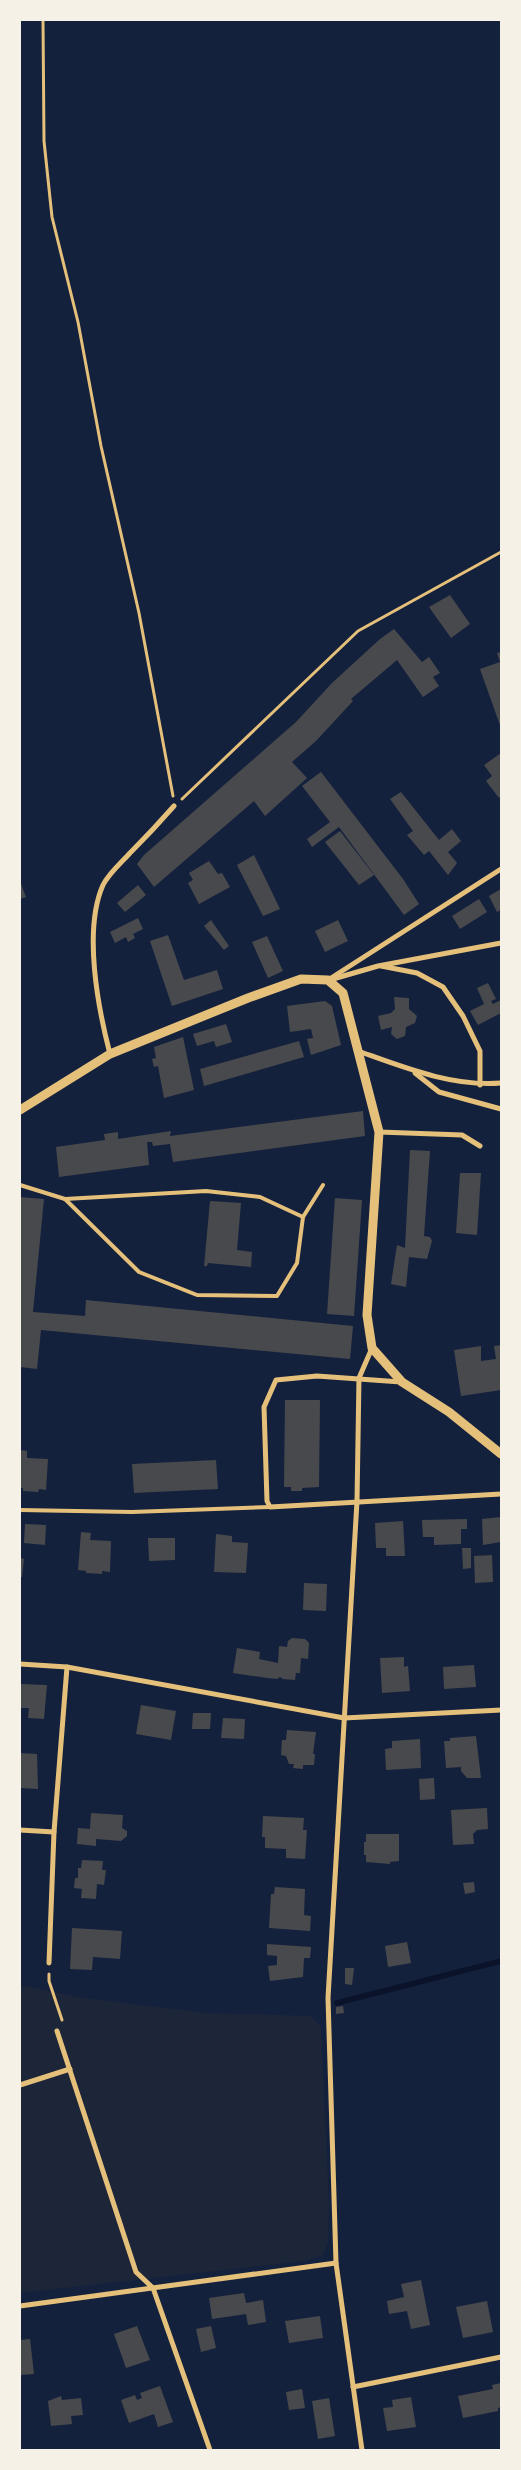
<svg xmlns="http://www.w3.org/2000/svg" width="521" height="2470" font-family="Jost,sans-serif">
  <rect width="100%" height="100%" fill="#14213d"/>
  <!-- green -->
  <path fill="#1d2539" d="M20 1985 82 1998 207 2013 311 2016 321 2027 329 2204 328 2242 323 2255 304 2261 20 2293Z"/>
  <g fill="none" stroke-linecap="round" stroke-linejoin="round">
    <!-- stream -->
    <path stroke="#0b132b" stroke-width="5.5" d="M337 2003 501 1961"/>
  </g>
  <!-- building -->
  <g fill="#48494c">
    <path d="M450 595 470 624 451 638 429 607Z"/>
    <path d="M394 629 422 662 429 657 440 673 433 677 439 686 423 697 397 660 351 699 353 701 316 741 292 762 307 778 265 816 254 801 154 887 137 864 144 855 296 722 332 683 380 639Z"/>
    <path d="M501 652V728L480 669 500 662 497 653Z"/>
    <path d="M501 753V796L499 798 486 781 492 776 484 765Z"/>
    <path d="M321 772 403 879 419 904 404 915 339 827 312 847 307 839 330 822 302 786Z"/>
    <path d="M401 792 439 840 452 829 461 841 448 852 457 863 448 875 429 851 424 855 407 835 413 831 390 799Z"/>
    <path d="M340 831 374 875 359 885 325 842Z"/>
    <path d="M254 855 280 909 263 916 237 865Z"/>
    <path d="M209 861 218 874 222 873 230 887 199 904 188 883 193 880 189 873Z"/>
    <path d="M20 881 26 897 20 899Z"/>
    <path d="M138 885 146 895 125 912 117 903Z"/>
    <path d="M501 889V910L497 912 489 896Z"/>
    <path d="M479 899 487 912 460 929 452 916Z"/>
    <path d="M138 918 143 929 133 934 135 938 128 942 126 937 115 943 110 932Z"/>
    <path d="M211 920 229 946 224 950 204 926Z"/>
    <path d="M338 920 348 941 325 952 315 931Z"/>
    <path d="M168 935 184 980 217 970 223 989 172 1006 150 941Z"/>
    <path d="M267 936 283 971 268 978 252 942Z"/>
    <path d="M488 983 496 999 491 1001 493 1004 501 1000V1013L478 1025 470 1011 484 1004 477 988Z"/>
    <path d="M394 997 409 998V1009L417 1016 415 1023 406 1027 405 1036 397 1039 391 1034 392 1027 381 1030 378 1016 391 1013 395 1009Z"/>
    <path d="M325 1001 332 1006 341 1045 311 1055 307 1039 313 1038 311 1029 290 1032 287 1006Z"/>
    <path d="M226 1024 232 1042 216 1047 214 1041 197 1046 193 1034Z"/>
    <path d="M183 1037 194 1090 164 1098 158 1066 154 1067 152 1059 156 1058 154 1047Z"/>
    <path d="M299 1041 304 1057 204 1086 200 1069Z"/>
    <path d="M363 1111 365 1136 173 1162 170 1144 153 1146 152 1142H147L149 1165 59 1177 56 1147 105 1140 104 1134 118 1132V1139L171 1131 170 1136Z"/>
    <path d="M410 1150 430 1151 424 1236 430 1237 432 1241 427 1259 409 1257 406 1287 391 1284 397 1245 405 1248Z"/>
    <path d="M460 1173H481L477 1235 456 1233Z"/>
    <path d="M20 1197 44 1199 33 1312 85 1316 86 1300 353 1326 350 1359 41 1330 37 1369 20 1367Z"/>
    <path d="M335 1198 362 1200 354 1316 327 1314Z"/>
    <path d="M210 1201 241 1203 237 1250 252 1252 251 1267 208 1263 207 1266H204Z"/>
    <path d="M501 1345V1390L461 1396 454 1350 481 1346V1361L496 1359 494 1346Z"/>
    <path d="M285 1400H320L319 1487 302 1488V1491H291V1487H284Z"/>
    <path d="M20 1450 27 1451V1458L48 1459 46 1490 39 1489 38 1492 23 1491V1488H20Z"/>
    <path d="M216 1460 218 1489 134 1493 132 1464Z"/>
    <path d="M501 1517V1542L483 1545 482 1519Z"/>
    <path d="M467 1519V1529H461V1544L434 1545V1537H423L422 1520Z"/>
    <path d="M403 1521 405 1556H386V1548H376L375 1523Z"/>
    <path d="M25 1524 46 1525 45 1545 24 1543Z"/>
    <path d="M81 1532 91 1533 90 1540 111 1541 110 1572 102 1571V1574L86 1573V1571L78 1570Z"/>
    <path d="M216 1534 232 1536V1542L248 1543 246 1573 214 1572Z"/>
    <path d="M148 1538H175V1560L149 1561Z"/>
    <path d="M462 1548H471V1568L463 1569Z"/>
    <path d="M492 1555 493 1582 475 1583 474 1556Z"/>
    <path d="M20 1558 24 1559 22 1577H20Z"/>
    <path d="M304 1583 327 1584 326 1611 303 1610Z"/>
    <path d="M292 1638 305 1639 309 1643 308 1659 301 1658 300 1673H296L295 1680 283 1679 280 1677 277 1679 267 1678 233 1673 237 1648 260 1652 259 1659 278 1663 279 1646 287 1647 288 1641Z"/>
    <path d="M404 1657V1667L408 1666 410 1691 382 1693 380 1658Z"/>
    <path d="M474 1665 476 1687 444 1689 443 1667Z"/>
    <path d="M20 1684 47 1685 44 1719 28 1718 29 1708H20Z"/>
    <path d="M141 1705 176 1711 171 1740 136 1734Z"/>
    <path d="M193 1713H211L210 1729H192Z"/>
    <path d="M223 1718 245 1719 244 1739 221 1738Z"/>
    <path d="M287 1730 316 1732 313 1754H315L314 1765H303V1769L293 1768 294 1764H289L286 1756 281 1755 282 1740H286Z"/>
    <path d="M476 1736 481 1778H467L461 1771V1767L446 1768 444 1741H450V1738Z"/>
    <path d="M420 1739 421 1768 386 1770 385 1749 392 1748V1741Z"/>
    <path d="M20 1753 37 1754 38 1789 20 1788Z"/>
    <path d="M434 1778 435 1799 420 1800 419 1779Z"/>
    <path d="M487 1808 488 1829 477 1830 473 1834 474 1844 453 1845 451 1810Z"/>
    <path d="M91 1813 123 1815 122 1828 127 1831V1836L121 1841 96 1839V1846L77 1844 78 1828 90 1829Z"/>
    <path d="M263 1816 304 1818 303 1830H307L305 1859 286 1858V1849L265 1848V1837H262Z"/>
    <path d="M366 1834H399V1861L390 1862V1864L366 1862V1855H364V1842H366Z"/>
    <path d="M82 1860 103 1861 102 1870H106L104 1885 97 1884 96 1899 81 1898 82 1889 74 1888 75 1878H78V1868H81Z"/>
    <path d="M474 1882 475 1892 465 1894 463 1883Z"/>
    <path d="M275 1887 305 1889 304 1915 311 1916 310 1931 269 1928 271 1894H274Z"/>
    <path d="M72 1928 122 1931 120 1959 93 1957 92 1970 70 1969Z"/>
    <path d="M407 1942 411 1963 388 1967 385 1946Z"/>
    <path d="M267 1944 311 1947 310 1958H304L303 1977 270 1981 268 1966 277 1965V1956L267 1955Z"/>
    <path d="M345 1968H354L352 1985 345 1984Z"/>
    <path d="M343 2006 344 2013 336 2014V2007Z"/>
    <path d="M421 2280 430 2325 411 2329 407 2311 389 2314 387 2301 404 2297 401 2284Z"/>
    <path d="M244 2293 246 2303 263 2300 266 2322 248 2325 246 2314 212 2319 209 2298Z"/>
    <path d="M487 2301 493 2332 463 2338 456 2307Z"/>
    <path d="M320 2316 323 2338 289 2343 285 2321Z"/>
    <path d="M137 2326 150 2360 126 2368 114 2334Z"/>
    <path d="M211 2326 216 2348 201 2352 196 2329Z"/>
    <path d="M30 2339 34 2374 20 2375V2340Z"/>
    <path d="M501 2383V2407L498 2408V2411L463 2418 458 2396 493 2389 492 2385Z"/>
    <path d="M160 2386 173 2422 158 2427 154 2414 129 2423 121 2400 135 2395 137 2400 142 2398 140 2393Z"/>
    <path d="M302 2389 305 2408 289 2410 286 2392Z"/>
    <path d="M61 2396 62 2400 81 2398 83 2415 71 2416 72 2424 51 2426 48 2401Z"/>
    <path d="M411 2397 416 2427 387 2431 383 2408 393 2407 392 2400Z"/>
    <path d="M329 2398 335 2436 318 2439 312 2401Z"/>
  </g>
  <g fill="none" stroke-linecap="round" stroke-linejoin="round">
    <!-- path -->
    <g stroke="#e5c07b" stroke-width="3">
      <path d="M43 20 44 141 52 217 78 322 101 446 139 613 173 796"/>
      <path d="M182 799 358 631 501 552"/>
      <path d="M49 1974V1981L62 2020"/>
    </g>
    <!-- service -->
    <g stroke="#e5c07b" stroke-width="4">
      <path d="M20 1185 65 1199 206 1191 260 1197 303 1217 323 1185"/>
      <path d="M65 1199 139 1272 197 1295 277 1296 297 1263 303 1217"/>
      <path d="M20 1510 132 1512 270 1507"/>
    </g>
    <!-- minor -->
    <g stroke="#e5c07b" stroke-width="5">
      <path d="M381 966 417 973 443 987 463 1016 480 1051V1085"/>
      <path d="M333 979 378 966 501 943"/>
      <path d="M328 980 501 869"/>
      <path d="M358 1051C403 1067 452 1087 501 1083"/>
      <path d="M110 1054C98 1008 83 930 103 885 109 873 121 863 130 853 145 838 160 822 174 806"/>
      <path d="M415 1073 439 1092 501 1109"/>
      <path d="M379 1132 462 1135 480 1146"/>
      <path d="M401 1382 317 1376 276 1380 264 1407 267 1501 270 1507 501 1494"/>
      <path d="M20 1664 67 1667 344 1718 501 1710"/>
      <path d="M20 1830 54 1832"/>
      <path d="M49 1963 54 1832 67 1667"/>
      <path d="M57 2031 136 2272 153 2288 210 2450"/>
      <path d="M20 2085 70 2069"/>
      <path d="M20 2306 336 2263"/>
      <path d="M353 2387 501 2357"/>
      <path d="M362 2450 336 2263 328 1998 357 1501 359 1378 372 1348"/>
    </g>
    <!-- tertiary -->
    <path stroke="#e5c07b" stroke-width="9" d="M20 1110 110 1054 248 998 301 979 328 980 343 993 379 1132 367 1315 372 1348 402 1382 449 1412 501 1454"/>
  </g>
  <!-- border -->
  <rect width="521" height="2470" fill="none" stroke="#f6f1e7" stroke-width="42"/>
</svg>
